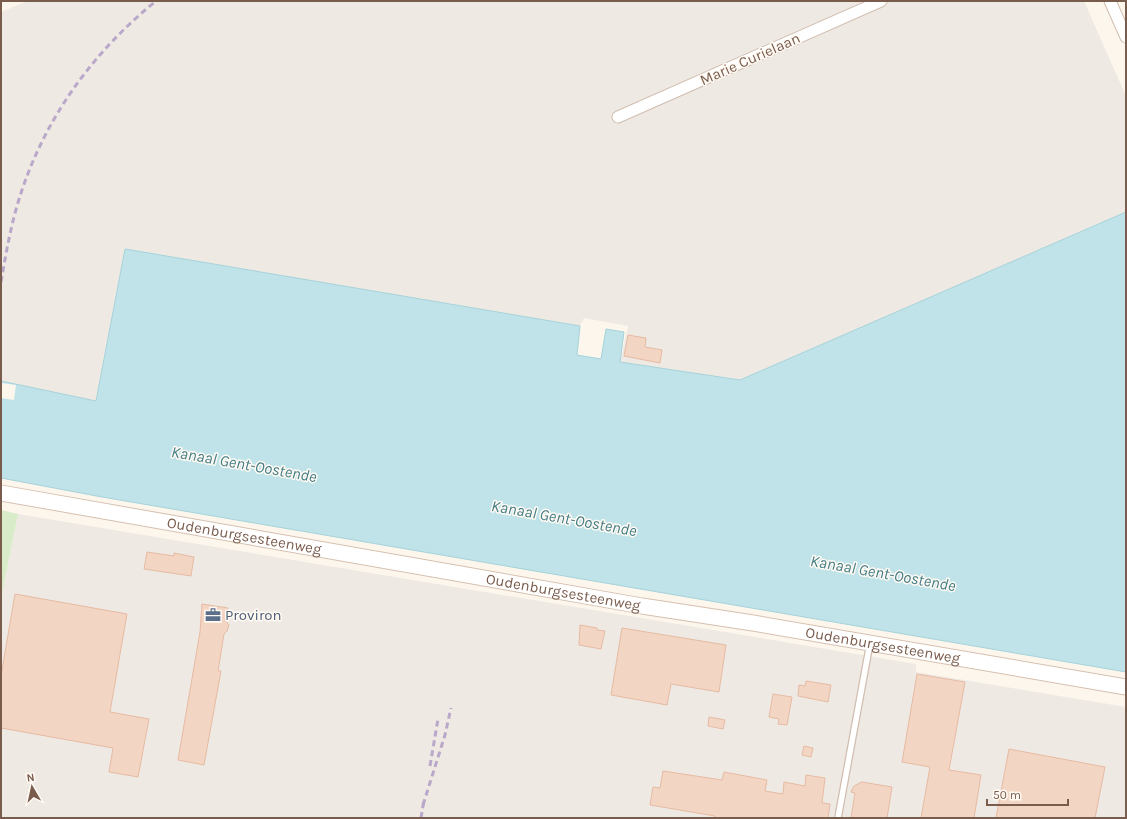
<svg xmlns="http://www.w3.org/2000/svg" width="1127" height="819" font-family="Karla,sans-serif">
  <rect width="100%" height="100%" fill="#fdf6ec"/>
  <!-- industrial -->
  <g fill="#efe9e4">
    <path d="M28 1H1084L1126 96V212L740 380 620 362 628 326 584 318 580 326 125 249 96 401 1 381V12Z"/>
    <path d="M18 514 916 664V672L1126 707V818H1V599Z"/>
  </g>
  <!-- green -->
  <path fill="#d8ecc9" d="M1 510 18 514 1 599Z"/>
  <!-- water -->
  <path fill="#bfe3e8" stroke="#a5d3da" d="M1126 212V672L102 497 1 478V381L96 401 125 249 580 326 577 355 601 359 606 329 624 332 620 362 740 380Z"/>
  <!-- pier -->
  <path fill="#fdf6ec" d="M1 383 16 385 14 400 1 398Z"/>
  <!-- building -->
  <g fill="#f3d5c3" stroke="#e6bba3">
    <path d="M628 335 646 338 645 347 662 350 660 363 624 356Z"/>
    <path d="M147 552 174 556V553L194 557 191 576 144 569Z"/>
    <path d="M15 594 127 614 110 712 149 719 138 777 109 772 113 748 1 728V676Z"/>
    <path d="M202 604 228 608 225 620 229 625 227 631 224 634 218 671H221L204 765 178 760 200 632Z"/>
    <path d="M580 625 597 628V630L605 631 601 649 579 645Z"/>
    <path d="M622 628 726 645 719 692 671 684 667 705 611 695Z"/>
    <path d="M917 674 965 682 949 770 981 775 974 818H921L930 767 902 762Z"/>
    <path d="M806 681 831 685 828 702 798 696 799 685 805 686Z"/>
    <path d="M773 694 792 697 787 725 778 724 779 719 769 717Z"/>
    <path d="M709 717 725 720 723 729 708 726Z"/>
    <path d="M804 746 813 748 811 757 802 755Z"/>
    <path d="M1009 749 1105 767 1095 818H996Z"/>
    <path d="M663 771 722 780 724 772 751 777 767 780 765 791 783 794 784 782 805 786 806 775 825 778 822 803 830 804 828 818H715V816L650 805 653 787 660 788Z"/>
    <path d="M862 782 892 787 887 818H851L855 793 851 792 854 786Z"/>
  </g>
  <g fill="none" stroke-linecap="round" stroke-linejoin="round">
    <defs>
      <path id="lane" d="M838 818 870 643"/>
      <g id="street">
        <path d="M1110 1 1126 37"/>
        <path d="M618 117 881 1"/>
      </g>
      <g id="secondary">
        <path id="s1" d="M1 493 642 606 753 623 1126 687"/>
      </g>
    </defs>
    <!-- lane casing -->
    <use href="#lane" stroke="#d1beb0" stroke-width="8"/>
    <!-- street casing -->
    <use href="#street" stroke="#d1beb0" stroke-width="13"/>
    <!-- secondary casing -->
    <use href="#secondary" stroke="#d6c0b0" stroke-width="17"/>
    <!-- lane -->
    <use href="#lane" stroke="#fff" stroke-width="5.5"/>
    <!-- street -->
    <use href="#street" stroke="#fff" stroke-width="11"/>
    <!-- secondary -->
    <use href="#secondary" stroke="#fff" stroke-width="15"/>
    <!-- rail -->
    <g stroke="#b9a8c9" stroke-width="3" stroke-dasharray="6 4" stroke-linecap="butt">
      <path d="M1 282C5 259 9 236 15 213 38 128 88 56 156 1"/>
      <path d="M430 766 438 719"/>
      <path d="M423 805 445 735 451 708"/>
      <path d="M421 818 424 800"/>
    </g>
  </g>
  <!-- icons -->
  <defs>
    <symbol id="office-bare" viewBox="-9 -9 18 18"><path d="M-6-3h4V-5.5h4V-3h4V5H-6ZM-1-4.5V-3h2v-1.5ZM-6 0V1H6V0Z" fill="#5c6f8a" stroke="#fffaf3" stroke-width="2.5" paint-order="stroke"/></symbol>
  </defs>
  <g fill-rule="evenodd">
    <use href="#office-bare" x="202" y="604" width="22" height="22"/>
  </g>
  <g text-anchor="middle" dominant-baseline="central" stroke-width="3" stroke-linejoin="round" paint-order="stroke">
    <!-- street labels -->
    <g font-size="15" fill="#7a5c4d" stroke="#fffaf3">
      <text transform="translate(750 59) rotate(-24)">Marie Curielaan</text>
      <text stroke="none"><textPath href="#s1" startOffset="247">Oudenburgsesteenweg</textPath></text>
      <text stroke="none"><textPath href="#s1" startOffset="571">Oudenburgsesteenweg</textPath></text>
      <text stroke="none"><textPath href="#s1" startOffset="895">Oudenburgsesteenweg</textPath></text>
    </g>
    <!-- service labels -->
    <g font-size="15" fill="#4e5e75" stroke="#fffaf3" text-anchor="start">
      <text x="225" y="615">Proviron</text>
    </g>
    <!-- water labels -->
    <g font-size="16" font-style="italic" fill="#437c86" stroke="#fffaf3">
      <text transform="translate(244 464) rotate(10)">Kanaal Gent-Oostende</text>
      <text transform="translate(564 518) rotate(10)">Kanaal Gent-Oostende</text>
      <text transform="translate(883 573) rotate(10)">Kanaal Gent-Oostende</text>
    </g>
  </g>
  <!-- border -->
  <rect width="1127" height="819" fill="none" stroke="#7a5c4d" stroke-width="4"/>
  <!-- north arrow -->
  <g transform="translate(32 787) rotate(351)" stroke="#fffaf3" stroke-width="3" paint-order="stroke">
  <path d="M0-3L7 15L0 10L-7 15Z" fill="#7a5c4d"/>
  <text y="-6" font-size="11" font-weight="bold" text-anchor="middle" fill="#7a5c4d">N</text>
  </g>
  <!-- scale -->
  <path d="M987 799v6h81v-6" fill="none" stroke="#7a5c4d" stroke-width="2"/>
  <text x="993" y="799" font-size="12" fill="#7a5c4d" stroke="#fffaf3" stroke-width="3" paint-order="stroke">50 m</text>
</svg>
